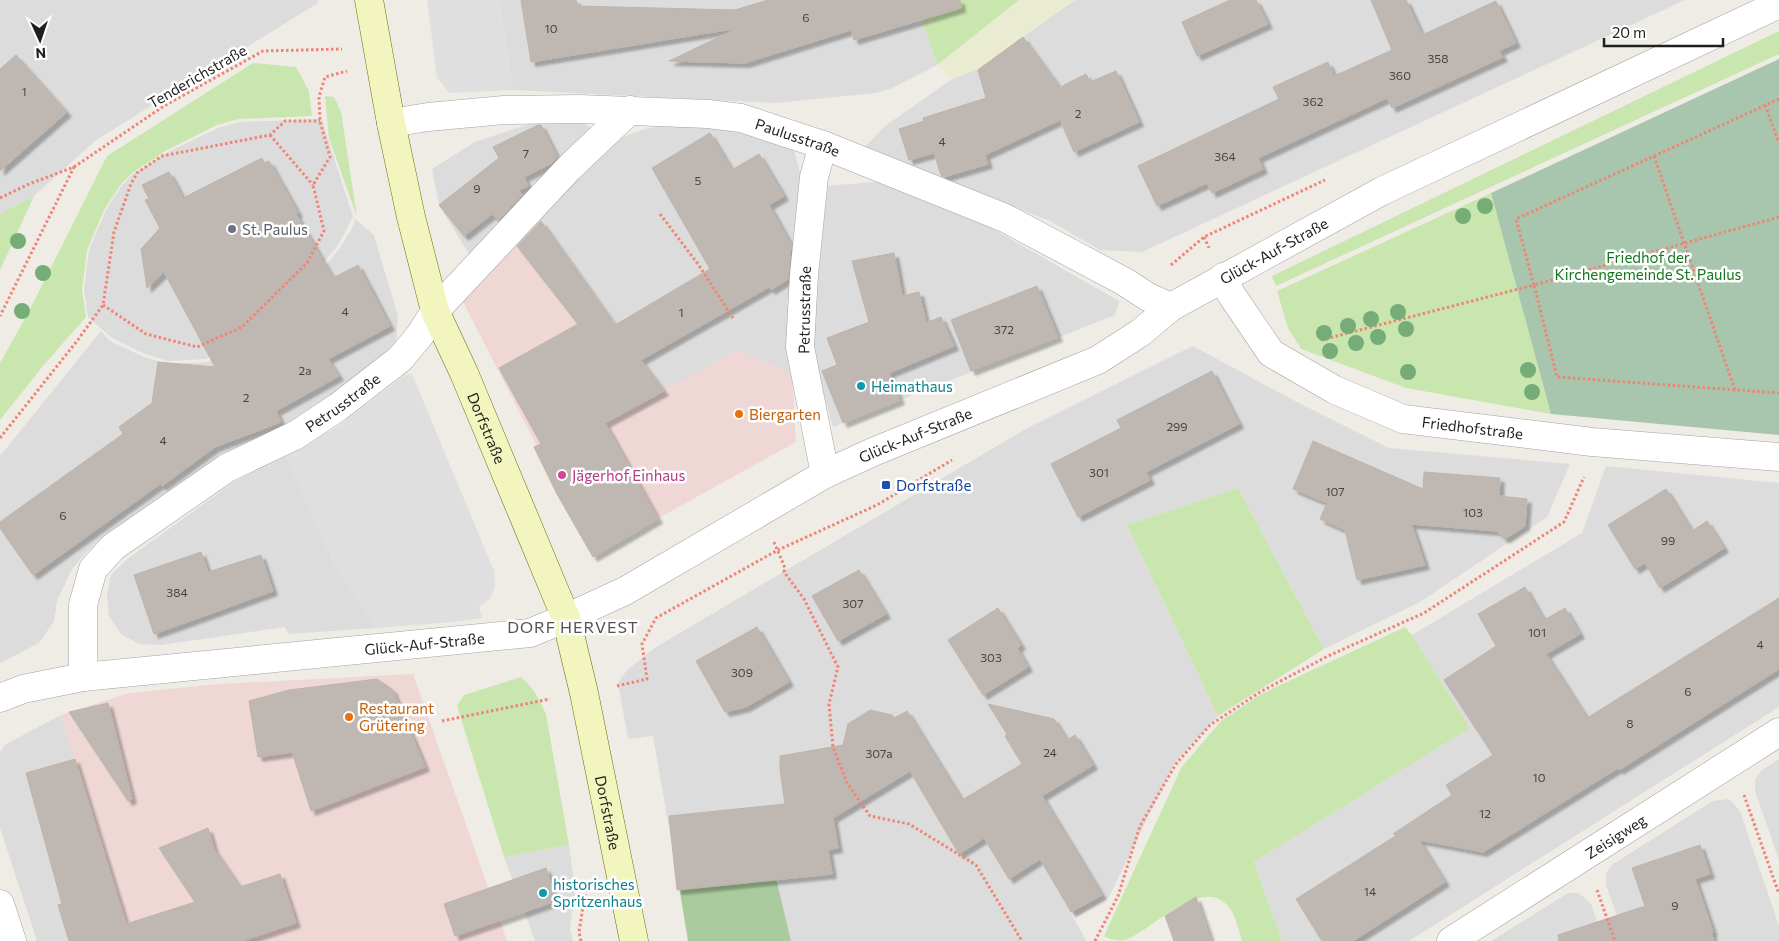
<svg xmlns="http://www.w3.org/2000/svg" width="1779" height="941" font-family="Commissioner,sans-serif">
  <defs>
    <filter id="shadow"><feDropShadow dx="4.5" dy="4.5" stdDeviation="1" flood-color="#0004"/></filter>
  </defs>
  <rect width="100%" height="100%" fill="#efece6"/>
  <!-- residential -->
  <g fill="#dddcdc">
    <path d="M0 0H318V3L96 140 34 196 0 214Z"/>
    <path d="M499 0H915L937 65 890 89 876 93 776 103 513 90Z"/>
    <path d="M1075 0H1685L1142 252 1100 250 1050 221 864 148 885 126 952 79 976 70Z"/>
    <path d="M577 116 593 131 470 256 439 205 432 169 475 142 526 125Z"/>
    <path d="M318 119 322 120 353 217 338 245 305 285 228 349 206 359 168 361 145 354 112 338 88 317 84 290 89 250 106 210 122 185 133 174 168 152 218 128 239 122Z"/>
    <path d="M703 121 792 142 804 188 792 375 664 390 538 217 609 142 648 128Z"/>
    <path d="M885 181 965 213 1119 301 1115 315 833 427 810 346 826 186Z"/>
    <path d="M355 219 374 235 398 316 396 342 340 394 293 428 222 455 142 512 104 535 82 557 71 571 57 601 54 621 39 643 0 663V456L101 331 110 341 144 357 168 364 207 362 230 351 308 287 340 248 354 225Z"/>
    <path d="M1193 346 1293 400 1389 448 1570 464 1547 517 1420 602 1324 649 1238 488 1127 525 1218 716 1175 762 1109 897 1076 918 1047 872 1086 940 1084 941H791L774 875 679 886 653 736 628 739 618 683 627 670 656 647 1029 427Z"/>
    <path d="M286 456 336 568 376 628 289 634 285 627 161 645 139 644 121 634 109 616 107 595 111 575 126 560 235 481Z"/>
    <path d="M1606 466 1779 483V707L1409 941H1282L1254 862 1470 728 1412 635 1582 533Z"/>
    <path d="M61 715 127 924 75 941H37L0 828V752L6 744Z"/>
    <path d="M1779 759V860L1755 791V779L1762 770Z"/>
    <path d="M1729 799 1740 811 1779 926V941H1626L1606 885V873L1613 864 1713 801Z"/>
    <path d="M569 845 575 889 570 929 573 941H535L504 857Z"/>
    <path d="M1568 893H1579L1591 904 1604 941H1491Z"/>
  </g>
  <!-- commercial -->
  <g fill="#efd7d6">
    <path d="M538 217 664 390 738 350 792 374 796 442 601 550 588 546 462 300Z"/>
    <path d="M413 674 507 941H75L127 924 61 715 129 693 218 684Z"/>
  </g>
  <!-- farmland -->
  <path fill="#eaecd2" d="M1019 0H1075L976 70 952 79 937 65Z"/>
  <!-- grass -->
  <g fill="#c9e6af">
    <path d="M915 0H1019L937 65Z"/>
    <path d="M1779 31V54L1276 286 1272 276Z"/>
    <path d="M253 63 296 67 309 91 312 116 239 119 217 125 167 150 132 173 121 184 104 210 87 250 82 290 86 317 43 366 0 420V363L28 313 107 156Z"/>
    <path d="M325 96 334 97 341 112 357 217 329 138Z"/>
    <path d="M1491 193 1551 414 1406 388 1301 349 1288 328 1277 291Z"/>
    <path d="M34 196 0 270V214Z"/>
    <path d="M1238 488 1324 649 1218 716 1127 525Z"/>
    <path d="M1405 627 1412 635 1470 728 1254 862 1282 941H1242C1238 928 1235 912 1225 903 1200 879 1149 931 1126 940 1118 941 1110 940 1104 936L1181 768 1221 721 1261 694Z"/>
    <path d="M521 677C534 688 539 699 546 714L569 845 504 857 457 706 464 695Z"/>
  </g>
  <!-- forest -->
  <path fill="#aacb9d" d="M775 874 791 941H688L679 886Z"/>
  <!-- cemetery -->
  <path fill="#a8c6ad" d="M1779 59V435L1551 414 1491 193Z"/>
  <!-- parking -->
  <g fill="#dfdfdf">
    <path d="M427 0H499L513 90 450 93 437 78Z"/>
    <path d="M412 374 494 571 495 586 491 598 479 607 482 618 454 622 376 628 336 568 286 456 338 426 405 375Z"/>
  </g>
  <!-- building -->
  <g fill="#bfb8b2" stroke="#c0b3a9" filter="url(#shadow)">
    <path d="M521 0H576L577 6 735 10 768 0H960L961 8 854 40 851 30 745 63 669 61 738 28 531 62Z"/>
    <path d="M1230 0H1256L1268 24 1197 56 1182 22Z"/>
    <path d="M1371 0H1406L1422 35 1496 1 1516 43 1499 51 1503 57 1392 108 1387 98 1258 158 1263 169 1212 193 1207 183 1157 206 1138 166 1279 99 1273 87 1328 62 1334 76 1392 50Z"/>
    <path d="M1023 37 1061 89 1064 85 1086 74 1090 82 1116 71 1139 122 1074 152 1060 120 985 155 988 164 944 177 941 175 934 153 909 160 899 129 924 121 923 118 986 98 978 70Z"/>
    <path d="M16 55 67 112 0 171V69Z"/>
    <path d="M538 125H541L557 157 552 163 524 177 528 186 519 190 522 195 498 221 492 214 464 236 439 205 499 158 493 147Z"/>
    <path d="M710 133 732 170 759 154 784 196 769 205 791 245 788 279 771 290 769 287 641 360 664 391 605 423 658 519 593 557 557 494 534 447 541 444 499 368 578 324 517 246 541 221 615 325 710 269 652 168Z"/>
    <path d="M262 158 264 163 269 161 298 213 296 214 333 278 358 265 390 326 328 359 339 376 276 411 281 422 215 447 162 486 160 484 33 575 0 528V522L123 434 119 427 152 403 158 362 215 367 164 272 147 288 141 249 160 228 145 200 149 199 142 185 169 172 183 198Z"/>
    <path d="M894 253 902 296 919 292 926 323 941 317 954 346 889 373 900 400 843 423 822 371 837 365 827 338 869 322 852 261Z"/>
    <path d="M1037 286 1058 337 971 371 951 320Z"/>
    <path d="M1212 371 1239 424 1146 472 1150 480 1078 517 1051 464 1121 428 1117 420Z"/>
    <path d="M1313 441 1423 489 1424 472 1500 478 1499 496 1527 499 1525 526 1505 539 1496 531 1411 524 1425 565 1357 580 1345 530 1320 519 1327 503 1293 489Z"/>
    <path d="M1666 489 1692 531 1707 521 1724 548 1660 588 1645 563 1635 569 1608 525Z"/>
    <path d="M201 552 208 572 261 555 273 591 154 634 134 575Z"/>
    <path d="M859 570 886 614 838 641 812 596Z"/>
    <path d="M1525 587 1544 620 1565 608 1580 634 1546 654 1587 718 1779 598V669L1619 770 1618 768 1483 852 1419 840 1445 882 1353 941H1322L1296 899 1397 835 1393 834 1452 795 1446 785 1493 755 1444 680 1496 646 1478 614Z"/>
    <path d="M998 608 1021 645 1017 648 1028 667 983 695 948 640Z"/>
    <path d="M757 627 789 682 746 707 725 712 696 661Z"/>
    <path d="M377 679 392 689 425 767 311 811 292 752 258 757 249 701 289 690Z"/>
    <path d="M108 703 132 799 128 801 69 712Z"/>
    <path d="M988 704 1054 719 1067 740 1075 735 1093 765 1042 796 1102 895 1071 912 1040 859 1009 879 984 838 959 854 910 771 833 818 838 848 828 850 832 874 677 890 669 816 785 804 780 770V756L843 745 848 724 870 710 892 715 894 718 907 711 962 800 1022 764 1005 736 1007 734Z"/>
    <path d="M75 759 126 924 195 902 159 848 208 828 214 849 240 887 280 874 296 923 242 941H69L58 905 62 904 26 773Z"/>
    <path d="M1700 845 1710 874 1695 879 1713 932H1711L1714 941H1559L1558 935 1645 906 1632 868Z"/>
    <path d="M546 868 556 901 455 936 444 904Z"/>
    <path d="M1196 897 1211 941H1174L1165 916Z"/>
  </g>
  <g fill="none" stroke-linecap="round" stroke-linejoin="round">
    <defs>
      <g id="street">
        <path id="s1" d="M391 123 428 117 504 110 580 109 708 114 741 118 823 145 1005 218 1125 282 1148 297 1171 307"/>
        <path d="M823 145 814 177 804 275 800 347 825 474"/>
        <path id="s2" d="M1223 277 1231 294 1271 353 1335 390 1403 419 1592 442 1779 457"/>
        <path id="s3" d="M83 677V605L93 569 113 547 227 468 296 435 338 407 400 359 420 335 435 311 569 168 630 110"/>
        <path id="s4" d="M0 698 23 689 83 677 530 633 566 618 625 591 825 474 873 452 1098 360 1140 333 1171 307 1382 191 1779 4"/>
        <path d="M0 904 12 941"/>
        <path id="s5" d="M1451 941 1779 732"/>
      </g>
      <g id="secondary">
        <path id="s6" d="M369 0 391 123 411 217 435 311 464 373 566 618 584 693 634 941"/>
      </g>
    </defs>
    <!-- street casing -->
    <use href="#street" stroke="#a3a3a3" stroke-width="29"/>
    <!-- secondary casing -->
    <use href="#secondary" stroke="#636f0c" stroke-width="29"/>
    <!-- path -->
    <g stroke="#f08475" stroke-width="3" stroke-dasharray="2.5 2.5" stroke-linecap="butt">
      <path d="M1765 105 1779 143"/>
      <path d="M270 135 313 185"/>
      <path d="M1654 156 1735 390"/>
      <path d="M74 167 164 106 263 51 342 49"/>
      <path d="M0 198 29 184 74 167 0 316"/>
      <path d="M660 214 698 264 733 318"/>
      <path d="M1779 217 1534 285 1557 377 1779 393"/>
      <path d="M1204 237 1209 248"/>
      <path d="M1171 265 1204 237 1325 180"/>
      <path d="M103 305 146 334 197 347 242 327 307 263 324 231 313 185 330 157 320 121 319 97 325 77 347 71"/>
      <path d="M1321 340 1534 285 1516 219 1779 99"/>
      <path d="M0 438 77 341 103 305 114 232 131 184 137 173 162 156 270 135 285 121H320"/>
      <path d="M774 542 785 568 784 572 804 599 838 667 829 704 833 747 847 783 870 816 909 824 976 865 1022 941"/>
      <path d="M617 686 647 679 642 644 656 618 778 550 877 505 952 460"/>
      <path d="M442 721 550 699"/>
      <path d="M1744 795 1779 894"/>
      <path d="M1597 890 1615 941"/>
      <path d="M581 941 579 932 586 888"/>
      <path d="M1095 941 1118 896 1140 826 1176 764 1210 725 1260 692 1328 656 1424 613 1564 522 1584 477"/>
    </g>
    <!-- street -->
    <use href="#street" stroke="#fff" stroke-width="28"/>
    <!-- secondary -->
    <use href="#secondary" stroke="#f2f5be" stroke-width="28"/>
  </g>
  <!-- trees -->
  <g fill="#76ac77">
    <circle cx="1485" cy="206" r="8"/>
    <circle cx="1463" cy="216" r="8"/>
    <circle cx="18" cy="241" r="8"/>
    <circle cx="43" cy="273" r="8"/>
    <circle cx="22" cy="311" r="8"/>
    <circle cx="1398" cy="312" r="8"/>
    <circle cx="1371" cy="319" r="8"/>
    <circle cx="1348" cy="326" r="8"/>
    <circle cx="1406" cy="329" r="8"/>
    <circle cx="1324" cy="333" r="8"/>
    <circle cx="1378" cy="337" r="8"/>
    <circle cx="1356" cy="343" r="8"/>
    <circle cx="1330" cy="351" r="8"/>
    <circle cx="1528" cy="370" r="8"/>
    <circle cx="1408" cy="372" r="8"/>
    <circle cx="1532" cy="392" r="8"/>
  </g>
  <!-- markers -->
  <circle fill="#6b7280" stroke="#fff" stroke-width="2" cx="232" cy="229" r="5"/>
  <g fill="#0f9aa8" stroke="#fff" stroke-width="2">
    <circle cx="861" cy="386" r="5"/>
    <circle cx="543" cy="893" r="5"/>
  </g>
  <g fill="#e8710a" stroke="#fff" stroke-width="2">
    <circle cx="739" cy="414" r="5"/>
    <circle cx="349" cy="717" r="5"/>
  </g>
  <circle fill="#d1479c" stroke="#fff" stroke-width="2" cx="562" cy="475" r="5"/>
  <rect fill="#1a4fb4" stroke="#fff" stroke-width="2" x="881" y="480" width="10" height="10" rx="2.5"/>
  <g text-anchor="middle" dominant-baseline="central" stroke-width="5" stroke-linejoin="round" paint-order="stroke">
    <!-- number labels -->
    <g font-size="12" fill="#474544">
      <text x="806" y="17">6</text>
      <text x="551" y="28">10</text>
      <text x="1438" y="58">358</text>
      <text x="1400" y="75">360</text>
      <text x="24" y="91">1</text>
      <text x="1313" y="101">362</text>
      <text x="1078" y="113">2</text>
      <text x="942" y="141">4</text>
      <text x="526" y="153">7</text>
      <text x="1225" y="156">364</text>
      <text x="698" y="180">5</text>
      <text x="477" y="188">9</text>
      <text x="345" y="311">4</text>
      <text x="681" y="312">1</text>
      <text x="1004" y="329">372</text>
      <text x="305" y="370">2a</text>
      <text x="246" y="397">2</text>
      <text x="1177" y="426">299</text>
      <text x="163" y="440">4</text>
      <text x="1099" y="472">301</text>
      <text x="1335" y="491">107</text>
      <text x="1473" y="512">103</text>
      <text x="63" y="515">6</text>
      <text x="1668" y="540">99</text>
      <text x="177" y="592">384</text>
      <text x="853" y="603">307</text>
      <text x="1537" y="632">101</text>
      <text x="1760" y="644">4</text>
      <text x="991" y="657">303</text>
      <text x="742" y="672">309</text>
      <text x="1688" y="691">6</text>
      <text x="1630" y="723">8</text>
      <text x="1050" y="752">24</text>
      <text x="879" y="753">307a</text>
      <text x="1539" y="777">10</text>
      <text x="1485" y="813">12</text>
      <text x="1370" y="891">14</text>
      <text x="1675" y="905">9</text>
    </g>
    <!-- street labels -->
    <g font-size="15" fill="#1f1f1f" stroke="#fff">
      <text transform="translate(197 76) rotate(-30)">Tenderichstraße</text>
      <text stroke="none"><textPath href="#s1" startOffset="411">Paulusstraße</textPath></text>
      <text stroke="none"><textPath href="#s4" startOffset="1374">Glück-Auf-Straße</textPath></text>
      <text transform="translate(804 310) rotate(-89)">Petrusstraße</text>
      <text stroke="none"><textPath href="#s3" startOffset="411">Petrusstraße</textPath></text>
      <text stroke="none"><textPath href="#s6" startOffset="446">Dorfstraße</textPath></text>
      <text stroke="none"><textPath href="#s2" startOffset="308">Friedhofstraße</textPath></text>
      <text stroke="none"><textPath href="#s4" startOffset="969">Glück-Auf-Straße</textPath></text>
      <text stroke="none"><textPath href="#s4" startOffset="429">Glück-Auf-Straße</textPath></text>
      <text stroke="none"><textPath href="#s6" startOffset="851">Dorfstraße</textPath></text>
      <text stroke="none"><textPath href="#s5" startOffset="195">Zeisigweg</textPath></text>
    </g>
    <!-- worship labels -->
    <g font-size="15" fill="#5b616d" stroke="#fff" text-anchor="start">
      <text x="242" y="229">St. Paulus</text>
    </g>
    <!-- park labels -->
    <g font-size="15" fill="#13771d" stroke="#fff">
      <text x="1648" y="257">Friedhof der<tspan x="1648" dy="17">Kirchengemeinde St. Paulus</tspan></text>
    </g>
    <!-- culture labels -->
    <g font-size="15" fill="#0d838f" stroke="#fff" text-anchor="start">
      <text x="871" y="386">Heimathaus</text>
      <text x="553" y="884">historisches<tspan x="553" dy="17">Spritzenhaus</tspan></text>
    </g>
    <!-- food labels -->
    <g font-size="15" fill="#c56008" stroke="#fff" text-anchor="start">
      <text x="749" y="414">Biergarten</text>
      <text x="359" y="708">Restaurant<tspan x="359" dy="17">Grütering</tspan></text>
    </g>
    <!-- hotel labels -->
    <g font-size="15" fill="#b23c85" stroke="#fff" text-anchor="start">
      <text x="572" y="475">Jägerhof Einhaus</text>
    </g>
    <!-- transit labels -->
    <g font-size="15" fill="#164399" stroke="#fff" text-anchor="start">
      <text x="896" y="485">Dorfstraße</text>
    </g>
    <!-- neighbourhood labels -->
    <g font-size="16" letter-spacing="1" fill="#525252" stroke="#fff">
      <text x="573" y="626">DORF HERVEST</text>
    </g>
  </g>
  <!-- north arrow -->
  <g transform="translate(40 40) rotate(177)" stroke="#ffffff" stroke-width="4" paint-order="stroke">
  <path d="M0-4L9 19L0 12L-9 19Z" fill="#1f1f1f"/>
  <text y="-8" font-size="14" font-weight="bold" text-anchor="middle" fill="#1f1f1f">N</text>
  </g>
  <!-- scale -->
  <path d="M1604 38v8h119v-8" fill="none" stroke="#1f1f1f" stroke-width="2.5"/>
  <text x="1612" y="38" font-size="15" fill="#1f1f1f" stroke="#ffffff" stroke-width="4" paint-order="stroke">20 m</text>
</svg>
